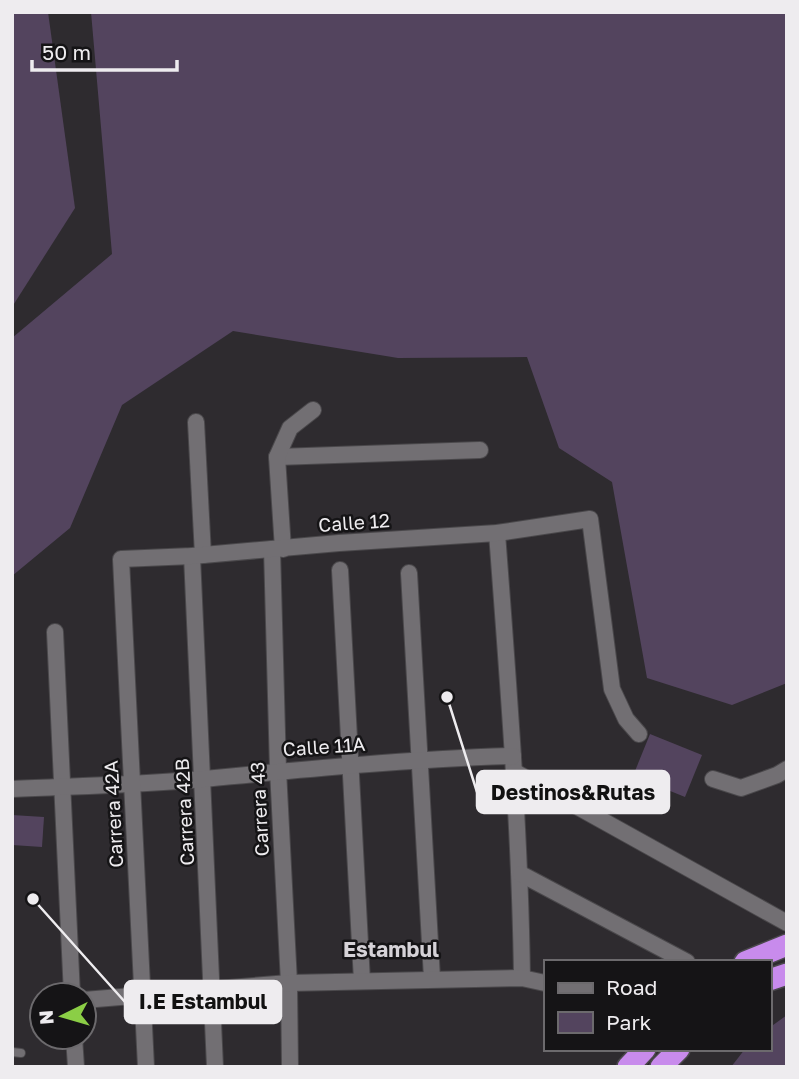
<svg xmlns="http://www.w3.org/2000/svg" width="799" height="1079" font-family="'Golos Text',sans-serif">
  <rect width="100%" height="100%" fill="#2e2b2f"/>
  <!-- green -->
  <g fill="#53445e">
    <path d="M12 12H48L75 208 12 307Z"/>
    <path d="M91 12H787V683L732 705 647 678 612 482 559 448 527 357 398 358 233 331 122 405 70 528 12 576V338L112 254Z"/>
    <path d="M650 734 702 755 685 797 633 776Z"/>
    <path d="M12 815 44 817 42 847 12 845Z"/>
    <path d="M787 1015V1067H731L745 1049H769V1028Z"/>
  </g>
  <g fill="none" stroke-linecap="round" stroke-linejoin="round">
    <defs>
      <path id="lane" d="M12 1052 21 1053"/>
      <g id="street">
        <path d="M196 422 203 555"/>
        <path d="M277 457 480 450"/>
        <path d="M497 533C508 681 520 829 522 978"/>
        <path d="M272 549 278 770 289 983 290 1067"/>
        <path d="M283 549 277 457 290 428 313 410"/>
        <path d="M192 556 215 1067"/>
        <path d="M340 570 362 981"/>
        <path d="M409 573 432 978"/>
        <path d="M55 632 72 995"/>
        <path d="M515 772 787 923"/>
        <path d="M713 779 741 788 777 775 787 769"/>
        <path d="M12 789C76 786 140 785 204 779 307 769 410 759 513 756"/>
        <path d="M521 874 687 962"/>
        <path d="M84 1000 289 983 522 978 545 983"/>
        <path d="M74 1037 76 1067"/>
        <path d="M146 1067 121 559 192 556 339 543 497 533 590 519 612 689 626 719 639 734"/>
      </g>
      <g id="highway">
        <path d="M745 962 787 945"/>
        <path d="M769 980 787 974"/>
        <path d="M628 1067 645 1049"/>
        <path d="M661 1067 679 1049"/>
      </g>
    </defs>
    <!-- lane casing -->
    <use href="#lane" stroke="#4a484b" stroke-width="10"/>
    <!-- street casing -->
    <use href="#street" stroke="#4a484b" stroke-width="18"/>
    <!-- highway casing -->
    <use href="#highway" stroke="#4a484b" stroke-width="24"/>
    <!-- lane -->
    <use href="#lane" stroke="#726f73" stroke-width="8"/>
    <!-- street -->
    <use href="#street" stroke="#726f73" stroke-width="16"/>
    <!-- highway -->
    <use href="#highway" stroke="#c88bec" stroke-width="21"/>
  </g>
  <g text-anchor="middle" dominant-baseline="central" stroke-width="5" stroke-linejoin="round" paint-order="stroke">
    <!-- street labels -->
    <g font-size="19" fill="#eeecef" stroke="#151416">
      <text transform="translate(354 522) rotate(-4)">Calle 12</text>
      <text transform="translate(324 746) rotate(-4)">Calle 11A</text>
      <text transform="translate(259 809) rotate(-93)">Carrera 43</text>
      <text transform="translate(184 812) rotate(-93)">Carrera 42B</text>
      <text transform="translate(113 814) rotate(-93)">Carrera 42A</text>
    </g>
    <!-- neighbourhood labels -->
    <g font-size="21" font-weight="bold" fill="#d5d2d7" stroke="#151416">
      <text x="391" y="949">Estambul</text>
    </g>
  </g>
  <!-- callouts -->
  <path fill="none" stroke="#eeecef" stroke-width="2.5" d="M447 697L477 792M33 899L125 1002"/>
  <g fill="#eeecef" stroke="#151416" stroke-width="2.5">
    <circle cx="447" cy="697" r="7"/>
    <circle cx="33" cy="899" r="7"/>
  </g>
  <g fill="#eeecef" stroke="#eeecef" stroke-width="2.5">
    <rect x="477" y="771" width="192" height="42" rx="7"/>
    <rect x="125" y="981" width="156" height="42" rx="7"/>
  </g>
  <g font-size="21" text-anchor="middle" font-weight="bold" fill="#111">
    <text x="573" y="800">Destinos&amp;Rutas</text>
    <text x="203" y="1009">I.E Estambul</text>
  </g>
  <!-- border -->
  <rect width="799" height="1079" fill="none" stroke="#eeecef" stroke-width="28"/>
  <!-- legend -->
  <rect x="544" y="960" width="228" height="91" fill="#151416" stroke="#6c6a6d" stroke-width="2"/>
  <rect x="558" y="983" width="35" height="10" fill="#726f73" stroke="#6c6a6d" stroke-width="2"/>
  <text x="606" y="995" font-size="21" fill="#eeecef">Road</text>
  <rect x="558" y="1012" width="35" height="21" fill="#53445e" stroke="#6c6a6d" stroke-width="2"/>
  <text x="606" y="1030" font-size="21" fill="#eeecef">Park</text>
  <!-- north arrow -->
  <g transform="translate(63 1016) rotate(265)"><circle r="33" fill="#151416" stroke="#6c6a6d" stroke-width="2"/>
  <path d="M0-5L12 26L0 18L-12 26Z" fill="#8bce46"/>
  <text y="-10" font-size="19" font-weight="bold" text-anchor="middle" fill="#eeecef">N</text>
  </g>
  <!-- scale -->
  <path d="M32 60v10h145v-10" fill="none" stroke="#eeecef" stroke-width="3.5"/>
  <text x="42" y="60" font-size="21" fill="#eeecef" stroke="#151416" stroke-width="5" paint-order="stroke">50 m</text>
</svg>
